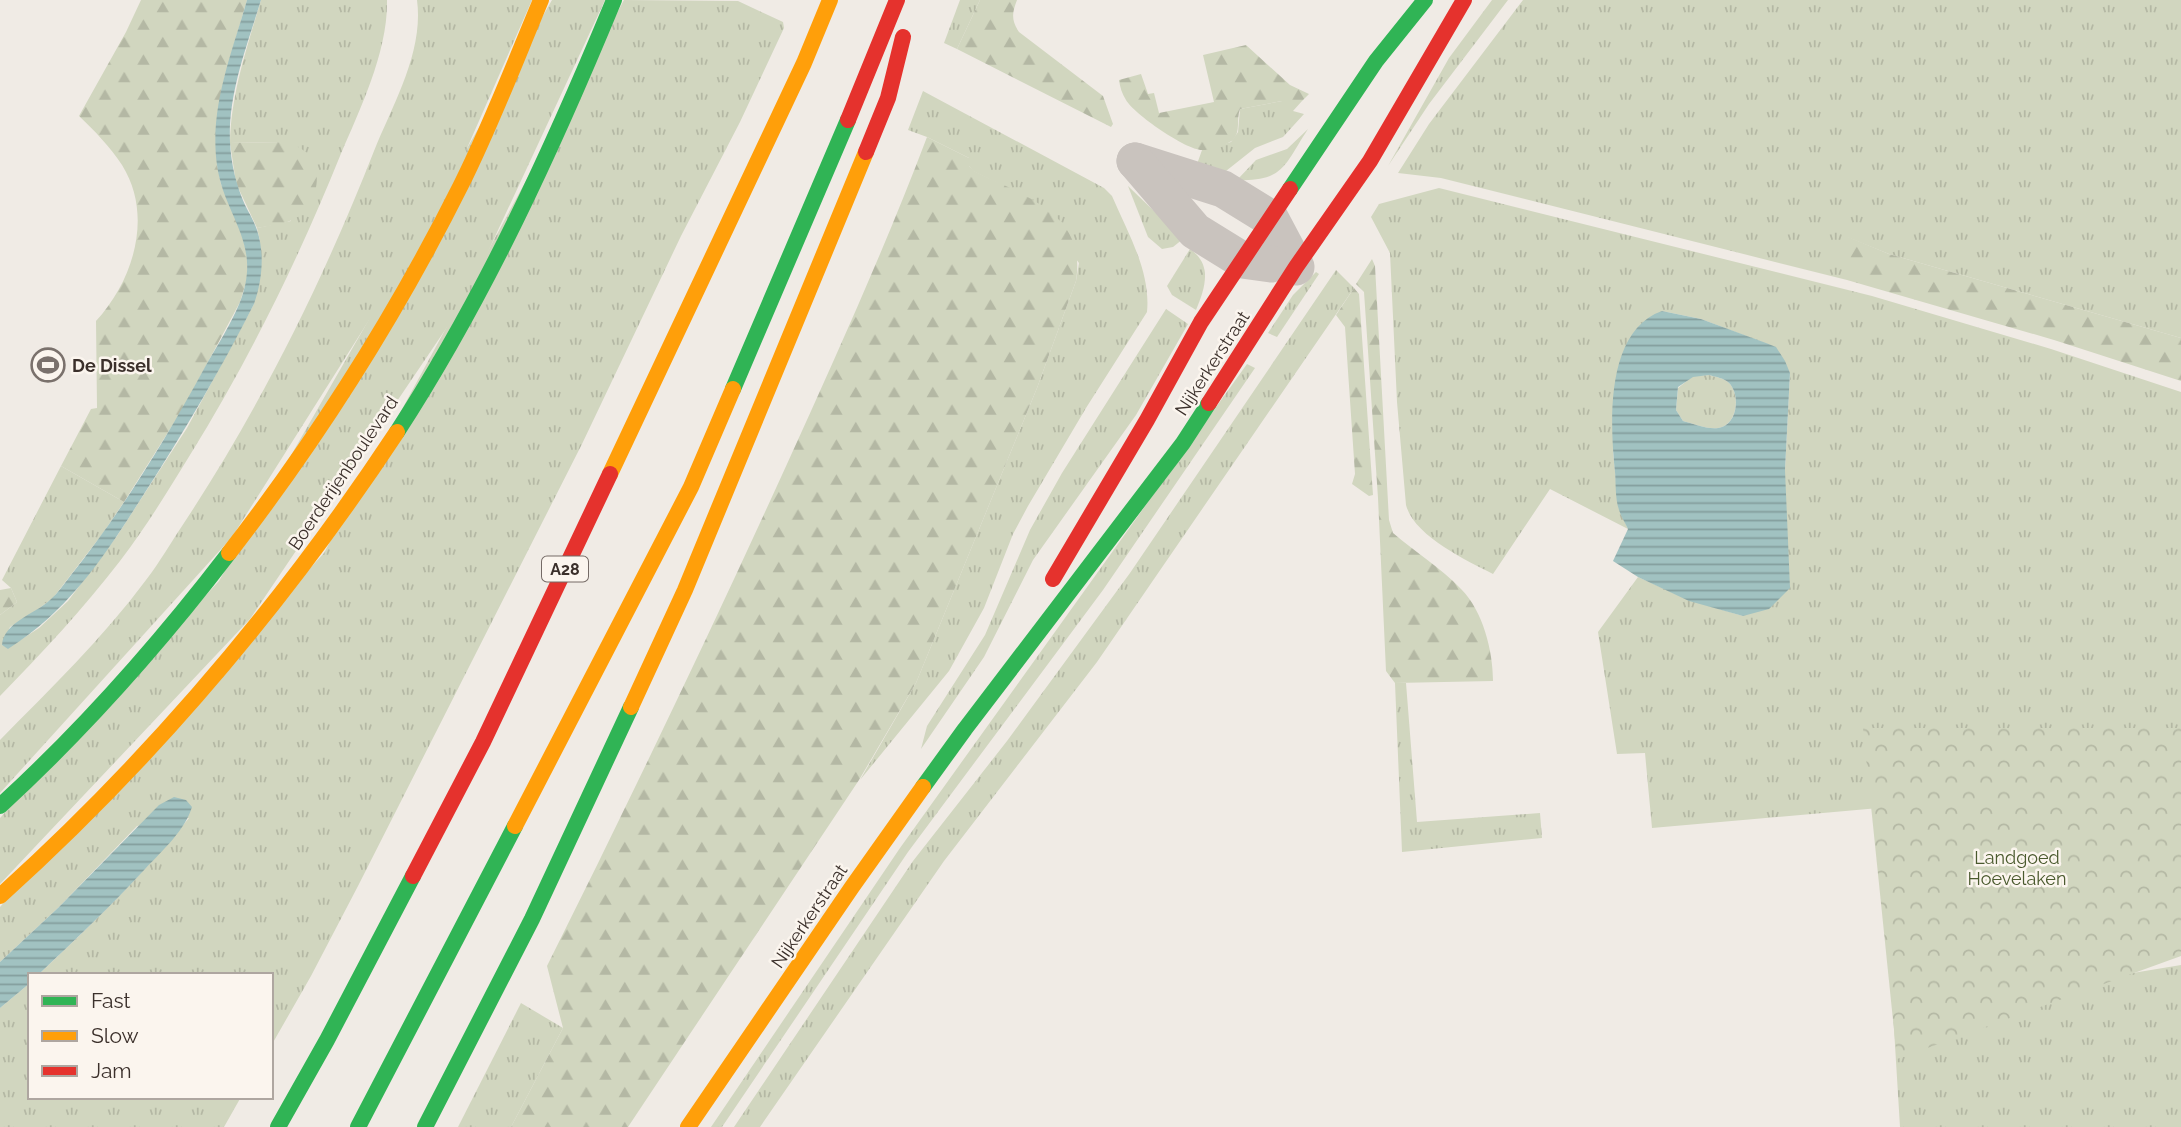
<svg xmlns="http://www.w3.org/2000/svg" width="2181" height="1127" font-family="Raleway,sans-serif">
  <defs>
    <pattern id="grass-tufts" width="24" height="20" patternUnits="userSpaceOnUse" patternTransform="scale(1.75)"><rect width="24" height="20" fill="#d1d6bf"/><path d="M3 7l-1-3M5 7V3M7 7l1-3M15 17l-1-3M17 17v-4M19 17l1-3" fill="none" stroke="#b4b8a4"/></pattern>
    <pattern id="forest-firs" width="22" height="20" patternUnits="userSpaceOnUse" patternTransform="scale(1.75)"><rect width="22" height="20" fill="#d1d6bf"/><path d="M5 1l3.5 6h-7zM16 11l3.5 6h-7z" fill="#b4b8a4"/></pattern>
    <pattern id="park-crowns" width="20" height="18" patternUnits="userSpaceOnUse" patternTransform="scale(1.75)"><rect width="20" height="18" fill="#d1d6bf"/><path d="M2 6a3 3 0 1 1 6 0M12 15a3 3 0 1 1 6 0" fill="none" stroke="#b4b8a4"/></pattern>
    <pattern id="water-rules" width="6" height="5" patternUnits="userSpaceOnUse" patternTransform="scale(1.75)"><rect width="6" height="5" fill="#a1c2c1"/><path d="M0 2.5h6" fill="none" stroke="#849e9d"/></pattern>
  </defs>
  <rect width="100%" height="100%" fill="#f0ebe5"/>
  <!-- grass -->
  <g fill="url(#grass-tufts)">
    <path d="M261 0H387C388 52 360 109 340 156 298 260 249 360 190 455 168 491 146 527 120 561 83 609 42 653 0 696V615L17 602 11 588 2 580 61 466 124 502 103 533 53 598 30 615 10 627 2 645 8 648 39 628 68 601 117 536 187 428 254 304 260 241 257 228 291 221 283 142 230 143C231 93 247 48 261 0Z"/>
    <path d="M417 0H532L443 203 232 537 0 793V740C50 689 103 638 146 580 160 562 171 542 184 523 261 406 323 281 374 151 393 104 424 52 417 0Z"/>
    <path d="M552 0H605L466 299 250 619 0 884V818L219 581Z"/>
    <path d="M624 0 738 1 783 22 784 28 740 122 681 236 582 444 358 886 311 976 271 1046V975H38C91 925 143 875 189 818L137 826 59 907 0 962V907L324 553Z"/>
    <path d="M960 0H980L957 49 944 43Z"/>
    <path d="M1492 0H1508L1429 104 1388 166 1449 58Z"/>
    <path d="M1523 0H2181V338L1889 254 1847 237V280L1441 178 1398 173 1429 124Z"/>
    <path d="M923 91 1104 188 1112 196C1128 233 1151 272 1147 312L1086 408 1028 506 1013 534 984 608 949 671 860 780 916 683 1037 388 1076 281 1079 263 1030 199 973 171 969 166V158L927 137 908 130Z"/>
    <path d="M1282 101H1302L1293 111 1304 114 1283 137 1255 148 1226 171 1196 167 1202 150 1231 142 1238 132 1240 109Z"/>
    <path d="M1308 129C1285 164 1284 182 1237 180L1256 160 1287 149Z"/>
    <path d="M1128 186 1183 239 1173 247 1162 249 1148 237Z"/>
    <path d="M1439 188 1872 296 2051 349 2181 392V735L1879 808 1652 828 1645 753 1617 754 1598 632 1638 577 1689 600 1743 616 1785 470 1790 373 1775 347 1701 319 1662 311 1613 453 1619 509 1628 529 1550 489 1493 574C1466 560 1414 536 1406 505L1397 402 1390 253 1371 217 1379 204Z"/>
    <path d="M1190 249C1213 265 1205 288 1196 310L1172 295 1167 286Z"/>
    <path d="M1336 270 1354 288 1097 662 944 861 760 1127H734L913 861 1007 741 1130 573Z"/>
    <path d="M1316 272 1319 274 1277 337 1268 333 1293 295Z"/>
    <path d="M1166 309 1188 324 1136 415 1033 560 984 657 921 749 927 726 985 635 1030 530 1062 473Z"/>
    <path d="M1247 364 1255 368 1103 590 908 852 722 1127H711L900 848Z"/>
    <path d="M1709 375C1716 377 1724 378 1729 383 1740 394 1738 421 1722 427 1711 431 1694 424 1683 421L1676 410 1678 388 1693 376Z"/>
    <path d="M1395 683H1406L1417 822 1540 813 1542 838 1402 852Z"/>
    <path d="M2181 965V1127H1900L1892 996 1916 1009Z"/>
    <path d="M30 983V1097H241L224 1127H0V1008Z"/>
    <path d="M521 1003 563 1028 511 1127H458Z"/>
  </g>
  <!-- forest -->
  <g fill="url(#forest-firs)">
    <path d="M141 0H247L224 79 217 164 221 184 241 230 247 255 248 276 240 302 184 407 124 502 61 466 91 409 97 408 96 321C133 281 154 216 122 165 110 147 95 131 79 116L126 32Z"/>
    <path d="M980 0H1017C1012 13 1011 20 1019 32L1103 96 1113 124 1111 127 957 49Z"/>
    <path d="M1246 45 1290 85 1309 94 1302 101H1282L1240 109C1236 120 1241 131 1233 140 1228 144 1209 151 1202 150 1186 150 1134 114 1126 100 1122 94 1120 87 1119 80L1141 74 1148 94 1154 93 1159 113 1214 102 1203 55Z"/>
    <path d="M927 137 969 158V166L974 171C1023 196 1087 212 1076 281L1037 388 916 683 859 780 628 1127H511L563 1028 547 966C630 800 710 633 787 464 836 356 885 248 927 137Z"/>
    <path d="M283 142C289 144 298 146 303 150 327 168 317 207 294 219 283 225 268 226 257 228L236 183 230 143Z"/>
    <path d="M1846 236 1889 254 2181 338V381L2054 340 1847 280Z"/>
    <path d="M1372 259 1375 266 1389 520 1393 533C1415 552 1441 568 1461 589 1483 611 1493 651 1493 681L1395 683 1386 671 1378 498 1364 292 1356 284Z"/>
    <path d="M1354 288 1359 294 1373 495 1369 496 1352 484 1355 474 1345 327 1336 315Z"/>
    <path d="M11 588 17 602 0 615V590Z"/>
  </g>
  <!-- park -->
  <path fill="url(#park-crowns)" d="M1863 728H2181V956L1897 1059Z"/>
  <!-- water -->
  <g fill="url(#water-rules)" fill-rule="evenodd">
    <path d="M247 0H261C247 46 228 93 230 142 231 164 236 185 245 205 249 213 254 221 257 230 265 254 262 281 254 304 221 369 184 432 144 494 106 554 70 610 8 649L2 645C4 622 35 614 50 600 58 593 64 584 71 575 122 511 166 439 205 367 217 346 231 324 240 302 263 243 224 217 217 165 209 108 232 53 247 0Z"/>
    <path d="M1662 311 1701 319 1766 343 1776 347 1785 361 1790 373 1785 470 1790 588 1769 609 1743 616 1689 601 1638 577 1613 561 1628 529C1625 523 1621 516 1619 510 1615 498 1616 484 1615 472 1610 423 1605 331 1662 311ZM1709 375C1716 377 1724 378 1729 383 1740 394 1738 421 1722 427 1711 431 1694 424 1683 421L1676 410 1678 387 1693 377Z"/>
    <path d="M174 797 186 800 192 807C185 830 163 850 146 868 112 905 75 940 38 975H30V983L0 1008V962L59 907 159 805Z"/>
  </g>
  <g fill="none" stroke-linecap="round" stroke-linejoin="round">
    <!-- street -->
    <g stroke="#c9c3be" stroke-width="37">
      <path d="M1135 161 1223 189 1270 218 1296 267"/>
      <path d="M1135 161 1195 231 1242 260 1271 264"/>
    </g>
    <!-- fast -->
    <g stroke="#30b455" stroke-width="16">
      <path d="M1290 189 1376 61 1425 0"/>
      <path d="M733 389 848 120"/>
      <path d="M397 432C485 296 552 150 614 0"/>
      <path d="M923 787 965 729 1183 443 1209 403"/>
      <path d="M0 806C84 729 160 643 229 553"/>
      <path d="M278 1127 327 1040 413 876"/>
      <path d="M358 1127 515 826"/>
      <path d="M425 1127 532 919 631 707"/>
    </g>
    <!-- slow -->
    <g stroke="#ff9f0a" stroke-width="16">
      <path d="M610 474 804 63 830 0"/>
      <path d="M229 553C318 438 396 315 461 185 491 125 515 62 541 0"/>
      <path d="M631 707 685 590 866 152"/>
      <path d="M515 826 691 487 733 389"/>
      <path d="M0 896C152 759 284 603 397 432"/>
      <path d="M688 1127 852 887 923 787"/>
    </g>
    <!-- jam -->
    <g stroke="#e5322d" stroke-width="16">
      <path d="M848 120 897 0"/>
      <path d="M866 152 888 98 903 37"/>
      <path d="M1209 403 1296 267 1370 161 1464 0"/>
      <path d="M1053 579 1147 420 1201 322 1290 189"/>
      <path d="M413 876 483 742 610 474"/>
    </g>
  </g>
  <!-- icons -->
  <defs>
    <symbol id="stadium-ring" viewBox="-11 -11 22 22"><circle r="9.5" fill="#fbf5ee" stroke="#7a716c" stroke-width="1.5"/><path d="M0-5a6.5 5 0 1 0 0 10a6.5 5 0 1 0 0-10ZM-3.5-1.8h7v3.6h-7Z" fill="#7a716c"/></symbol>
  </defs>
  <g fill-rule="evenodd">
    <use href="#stadium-ring" x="29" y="346" width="38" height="38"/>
  </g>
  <g text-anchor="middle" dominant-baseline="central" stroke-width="5" stroke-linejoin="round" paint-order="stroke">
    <!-- shield labels -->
    <rect fill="#fbf5ee" stroke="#756b66" stroke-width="2" x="542" y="556.5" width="46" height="25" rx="5"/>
    <g font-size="16" font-weight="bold" fill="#3b302b">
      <text x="565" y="569">A28</text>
    </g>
    <!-- street labels -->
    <g font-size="18" fill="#3b302b" stroke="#fbf5ee">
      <text transform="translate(1212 363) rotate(-57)">Nijkerkerstraat</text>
      <text transform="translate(343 473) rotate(-56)">Boerderijenboulevard</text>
      <text transform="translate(809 916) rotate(-56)">Nijkerkerstraat</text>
    </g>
    <!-- poi labels -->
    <g font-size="18" font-weight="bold" fill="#3b302b" stroke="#fbf5ee" text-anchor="start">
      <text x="72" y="365">De Dissel</text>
    </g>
    <!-- park labels -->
    <g font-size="18" fill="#4a5a2e" stroke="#fbf5ee">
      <text x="2017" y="857">Landgoed<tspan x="2017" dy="21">Hoevelaken</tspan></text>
    </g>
  </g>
  <!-- legend -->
  <rect x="28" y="973" width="245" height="126" fill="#fbf5ee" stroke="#aea6a0" stroke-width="2"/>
  <rect x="42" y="996" width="35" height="10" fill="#30b455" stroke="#aea6a0" stroke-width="2"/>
  <text x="91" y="1008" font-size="21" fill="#3b302b">Fast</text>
  <rect x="42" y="1031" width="35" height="10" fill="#ff9f0a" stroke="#aea6a0" stroke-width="2"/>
  <text x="91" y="1043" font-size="21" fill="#3b302b">Slow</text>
  <rect x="42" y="1066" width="35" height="10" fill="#e5322d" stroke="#aea6a0" stroke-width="2"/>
  <text x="91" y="1078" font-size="21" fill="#3b302b">Jam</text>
</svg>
